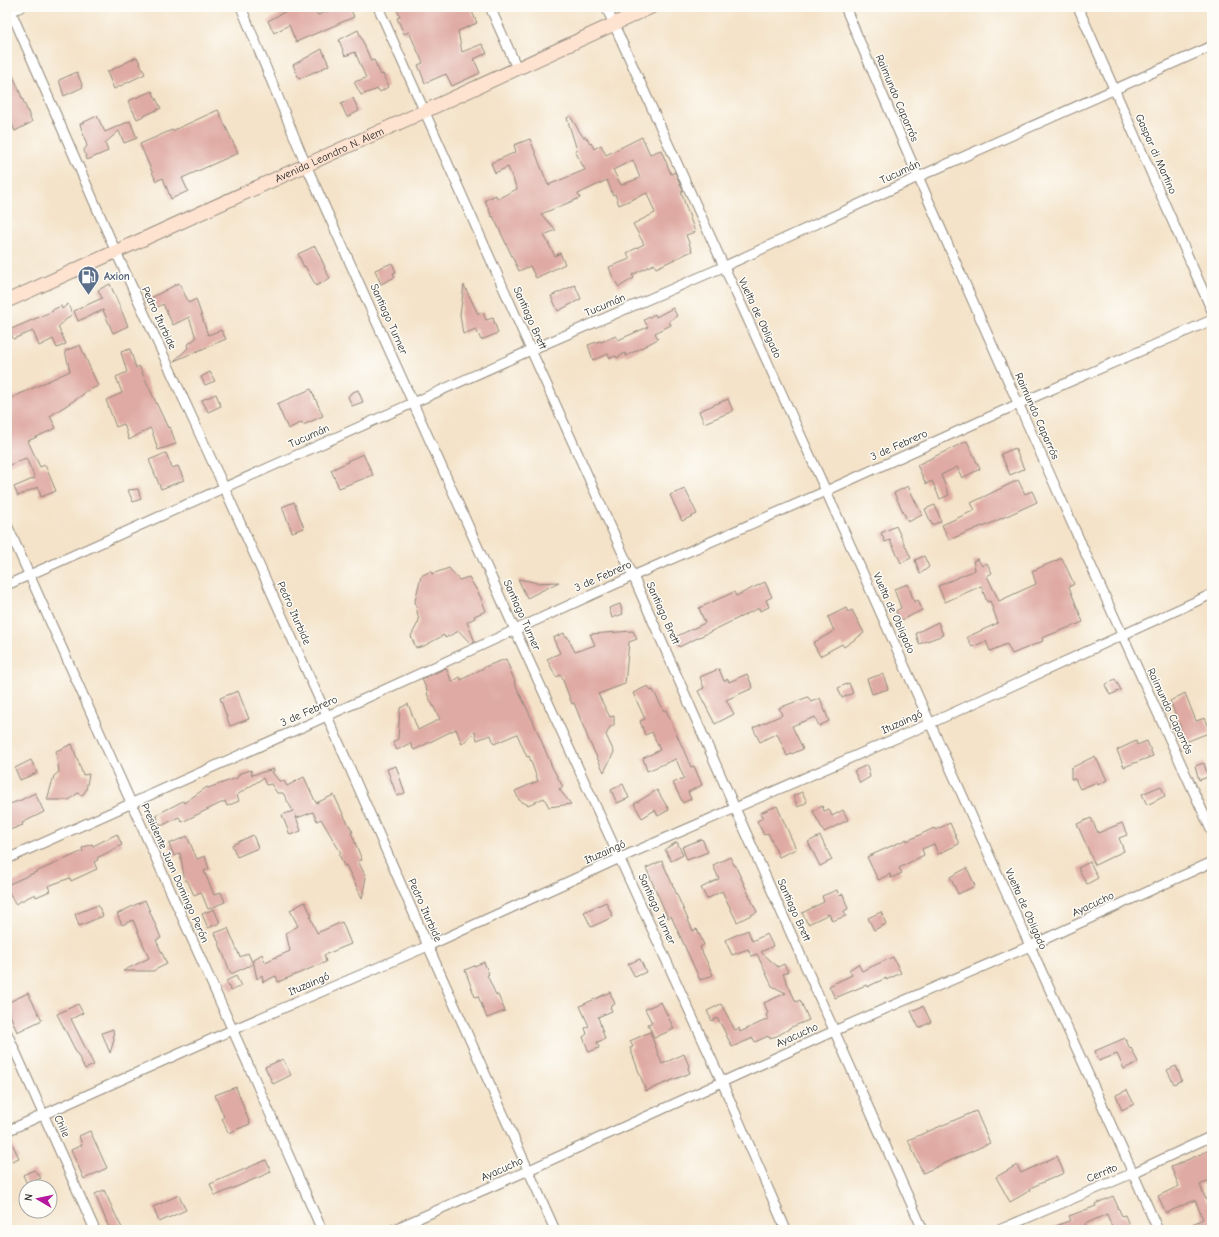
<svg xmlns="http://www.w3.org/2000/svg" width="1219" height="1237" font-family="'Comic Neue',sans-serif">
  <rect width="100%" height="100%" fill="#fdfcf7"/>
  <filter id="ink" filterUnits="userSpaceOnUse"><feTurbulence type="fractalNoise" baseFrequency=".025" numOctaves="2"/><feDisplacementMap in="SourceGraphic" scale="8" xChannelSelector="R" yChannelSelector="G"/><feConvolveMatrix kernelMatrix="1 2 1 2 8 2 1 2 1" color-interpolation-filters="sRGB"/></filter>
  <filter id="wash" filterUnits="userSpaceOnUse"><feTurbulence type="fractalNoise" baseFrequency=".012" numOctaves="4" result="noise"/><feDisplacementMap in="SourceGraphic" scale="16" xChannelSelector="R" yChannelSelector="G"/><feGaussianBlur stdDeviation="0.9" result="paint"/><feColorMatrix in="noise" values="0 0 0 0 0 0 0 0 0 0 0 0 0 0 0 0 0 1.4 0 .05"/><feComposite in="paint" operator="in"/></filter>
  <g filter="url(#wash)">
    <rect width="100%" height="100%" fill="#f4e3c9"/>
    <g id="blocks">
      <!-- building -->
      <g fill="#dfaaa3" fill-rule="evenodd">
        <path d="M293 7H314L318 15 338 7H350L354 17 296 42 289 25 274 33 268 21Z"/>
        <path d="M396 7H470L477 23 458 31 462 52 482 44 487 53 474 59 480 73 452 86 446 74 425 83 418 65 423 63 409 32 404 34 397 18 400 17Z"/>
        <path d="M358 30 371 61 374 60 381 75 383 74 388 87 380 92 378 89 361 95 354 82 366 78 355 52 345 56 339 40Z"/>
        <path d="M322 49 329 65 316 72V71L299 79 293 65Z"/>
        <path d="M137 57 145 74 114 89 107 72Z"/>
        <path d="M7 61 32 122 15 131 7 112Z"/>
        <path d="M77 72 83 87 64 96 59 80Z"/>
        <path d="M152 91 161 108 137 119 128 101Z"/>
        <path d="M353 98 359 111 347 117 341 104Z"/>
        <path d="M218 110 238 153 182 178 188 191 171 199 163 178 156 181 140 144 172 130V131Z"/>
        <path d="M97 116 105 132 130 121 137 138 124 143 119 131 105 143 108 151 87 160 84 150 87 146 80 124Z"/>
        <path d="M570 116 583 137H586L590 144 591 143 594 149 601 145 606 155 642 137 650 154 661 150 671 174 675 172 683 191H681L683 198 695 232 686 235 692 251 656 268 654 264 632 275 634 278 619 287 613 278 609 267 630 259 627 253 644 244 633 224 655 213 647 193 619 205 615 194 613 195 607 180 578 194 580 198 541 214 556 230 544 235 555 256 560 253 565 264 536 278 530 266 519 271 493 216 492 217 485 200 496 195 497 199 517 189 508 167 495 173 491 163 516 152 514 145 530 139 548 185 585 170 575 151 577 150 567 118ZM633 160 640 178 621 185 613 170Z"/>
        <path d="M315 246 325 267 324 268 330 278 316 286 305 266 304 267 298 254Z"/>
        <path d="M392 263 396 272 393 273 395 277 381 284 375 270Z"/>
        <path d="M179 283 189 303 196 299 208 335 221 330 226 339 174 361 188 348 187 345 196 338 189 317 173 325 163 304 156 308 151 298Z"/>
        <path d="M110 284 128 326 113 333 103 310 78 321 74 311 102 298 98 290Z"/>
        <path d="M464 285 478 314 483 312 486 320 493 318 498 333 481 340 476 329 463 334 460 315Z"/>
        <path d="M575 285 581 299 558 311 551 296Z"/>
        <path d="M68 304 72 314 58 327 66 344 57 348 53 339 39 346 33 331 13 339 9 330 53 311 52 310 61 306 62 309Z"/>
        <path d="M673 308 677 316 669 321 671 325 655 333 658 339 626 356 625 353 617 358 616 356 610 358 608 354 593 360 588 345 600 341 601 342 616 336 618 340 648 327 644 320 655 314 656 317Z"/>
        <path d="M80 345 98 386 83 393 84 394 50 416 56 428 28 441 40 467 45 465 56 491 41 497 38 487 18 496 14 487 35 478 26 458 7 466V400L70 371 65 351Z"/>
        <path d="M130 349 136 368 139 366 168 428 170 427 176 444 158 450 152 431 150 428 129 440 124 424 116 427 106 400 122 393 116 377 127 372 121 352Z"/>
        <path d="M210 372 215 381 205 385 201 377Z"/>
        <path d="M311 389 323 416 303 425 302 422 288 429 277 404Z"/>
        <path d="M358 390 363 402 352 406 348 397 351 393Z"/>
        <path d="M216 394 221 406 208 412 202 400Z"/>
        <path d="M728 399 733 411 704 423 699 411Z"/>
        <path d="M967 441 980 469 962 478 957 467 941 475 949 495 940 499 932 481 926 484 917 465Z"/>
        <path d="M1015 448 1024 469 1010 475 1001 454Z"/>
        <path d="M166 453 172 468 178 466 184 480 161 489 149 460Z"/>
        <path d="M363 454 373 475 339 488 331 470 348 462 347 461Z"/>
        <path d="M1018 480 1025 494 1032 491 1037 502 983 527 982 526 949 540 942 525 975 510 971 503Z"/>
        <path d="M908 486 922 515 908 522 894 493Z"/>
        <path d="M138 489 141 499 133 502 128 490Z"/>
        <path d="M685 489 697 514 682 521 670 495Z"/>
        <path d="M294 502 304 528 292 532 282 507Z"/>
        <path d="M935 505 941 521 932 525 925 509Z"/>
        <path d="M896 526 911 558 901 563 890 540 885 542 881 533Z"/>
        <path d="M924 556 929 567 920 574 915 560Z"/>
        <path d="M1062 558 1074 584 1069 587 1083 622 1042 638 1043 641 1012 654 1007 644 990 651 986 641 972 647 967 637 998 623 990 601 987 602 981 586 945 602 938 586 975 570V569L973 561 978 559 982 566 987 563 992 573 987 576 999 601 1036 584 1032 571Z"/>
        <path d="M449 568 459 580 469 577 480 596 486 611 474 616 475 618 467 622 475 642 471 644 459 631 445 638 444 635 424 646 416 648 411 636 419 621 415 601 421 576 431 571 432 574Z"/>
        <path d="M518 579 534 582 535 583 559 582 527 598Z"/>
        <path d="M765 582 772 597 766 600 769 607 760 611 759 608 679 647 675 637 705 623 699 608 734 592 736 596Z"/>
        <path d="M908 584 914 602 918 600 922 610 900 621 896 611 901 608 894 589Z"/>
        <path d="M620 604 623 614 612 618 609 608Z"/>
        <path d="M846 608 848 612 852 610 864 633 844 647 842 644 820 656 813 643 834 631 828 617Z"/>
        <path d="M938 622 943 635 919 644 916 633Z"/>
        <path d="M633 631 637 639 629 642 625 684 598 694 610 717 614 716V725L610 727 606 735 614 752 604 772 590 743 574 703 572 704 561 675 556 677 547 659 560 653 553 638 564 633 565 636H567L575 652 595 645 590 634Z"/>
        <path d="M506 659 515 682H514L533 721 553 769 563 787 559 789 571 804 549 807 544 798 528 805 519 800 515 791 538 781 529 756 527 757 517 734 494 744 491 735 477 740 475 732 462 744 456 729 414 750 410 743 397 750 393 742 398 739 400 708 408 704 418 730 440 719 427 694 428 693 422 679 446 668 452 682 460 677 461 680 487 666Z"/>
        <path d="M719 669 724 681 728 679 729 682 747 674 753 688 726 700 734 714 715 724 698 691 704 688 700 677Z"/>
        <path d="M883 674 888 689 872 694 867 679Z"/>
        <path d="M1115 679 1121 690 1110 695 1105 685Z"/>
        <path d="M849 683 853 693 842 698 838 688Z"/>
        <path d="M648 686 651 691 653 690 664 711 666 710 691 767 694 766 702 785 688 792 691 799 683 803 673 783 684 778 676 759 647 771 643 758 660 750 652 732 645 735 640 721 645 719 633 693Z"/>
        <path d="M238 691 249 719 230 726 220 698Z"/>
        <path d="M1185 693 1196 721 1205 718 1211 732 1183 743 1177 729 1181 728 1170 701Z"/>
        <path d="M808 697 811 702 820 698 829 721 819 726 815 717 792 726 803 749 787 756 777 733 760 742 753 728 782 715 779 708Z"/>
        <path d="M1136 741 1137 745 1147 741 1153 756 1124 767 1117 750Z"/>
        <path d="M72 744 83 775 89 774 86 790 82 796 78 793 69 800H47L54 776 59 772 56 751Z"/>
        <path d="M1095 756 1107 780 1098 785 1097 782 1080 789 1075 779H1071V768Z"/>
        <path d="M31 760 37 773 20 780 15 768Z"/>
        <path d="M1204 763 1208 777 1199 780 1195 766Z"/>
        <path d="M867 765 870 777 860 783 854 771Z"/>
        <path d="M396 766 405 793 397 796 387 769Z"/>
        <path d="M274 769V771L272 772 279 781H284L287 786 304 777 316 803 334 795 345 818 353 832H351L362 860 358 861 366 877 362 898 346 865 344 866 339 854 341 853 321 819 317 821 313 812 297 818 295 814 301 831 290 835 282 815 293 811 283 793H277L271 784 266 785 263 778 237 795 239 801 227 806 225 801 182 822 179 817 161 826 156 815 183 801 184 803 207 787 208 788 237 778 240 773 251 770 252 775Z"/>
        <path d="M623 784 629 798 617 803 611 790Z"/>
        <path d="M1161 786 1165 796 1147 805 1142 794Z"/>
        <path d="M657 790 669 810 658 816 655 810 642 818 634 804Z"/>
        <path d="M802 792 807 802 798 807 793 796Z"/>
        <path d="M35 793 44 812 22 823 23 825 7 831V805L21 800Z"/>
        <path d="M777 806 796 849 779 857 768 833 764 835 757 821 763 818 760 813Z"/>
        <path d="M822 806 824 811 829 809 832 816 843 810 848 820 824 832 813 811Z"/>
        <path d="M1091 818 1098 833 1122 823 1127 835 1119 838 1124 851 1095 865 1077 824Z"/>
        <path d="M950 823 959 844 938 854 934 844 922 849 924 855 899 868 902 873 891 878 890 874 878 880 867 857 896 844 907 839V841L934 828 935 830Z"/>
        <path d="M117 834 122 845 97 858 98 860 94 862 97 869 71 881 70 878 48 886 50 891 36 897 35 894 15 904 7 888V885L83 851 82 848 92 844 93 846Z"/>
        <path d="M253 835 258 848 237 857 232 845Z"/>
        <path d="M187 836 197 859 205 856 209 869 204 871 214 895 221 892 225 902 208 909 201 892 194 895 187 880 185 881 180 853 174 856 169 844Z"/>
        <path d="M820 836 832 860 820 866 808 842Z"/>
        <path d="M702 839 708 852 687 860 682 847Z"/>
        <path d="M677 842 683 855 671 861 665 849Z"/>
        <path d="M730 857 734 865H735L757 912 737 922 722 891 707 899 701 888 719 879 713 865Z"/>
        <path d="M662 861 693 931 697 929 704 945 700 947 713 975 700 980 671 916 668 918 646 868Z"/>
        <path d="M1090 862 1098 878 1087 884 1078 868Z"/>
        <path d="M967 868 975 886 958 894 950 877Z"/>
        <path d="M837 890 839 896 843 894 848 909 844 911 846 916 832 921 829 914 808 924 802 913 824 902 822 896Z"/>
        <path d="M145 900 161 938 156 940 167 964 153 971H123L149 958 133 920 122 925 117 914Z"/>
        <path d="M305 902 312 916 310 917 317 933 342 922 351 944 324 955 326 962 278 982 276 976 263 982 262 975 257 979 253 960 262 954 265 962 290 951 286 933 298 926 290 910Z"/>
        <path d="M606 902 613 917 591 927 584 912Z"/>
        <path d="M98 905 103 916 79 926 75 914Z"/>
        <path d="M214 909 220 923 208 928 202 914Z"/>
        <path d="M881 912 886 924 874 930 868 918Z"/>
        <path d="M228 928 240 957 248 953 253 964 231 974 215 933Z"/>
        <path d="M748 930 752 941 767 934 773 946 761 952 778 967 784 964 788 972 783 974 796 1002 800 1000 809 1020 789 1028V1029L777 1036 769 1038 768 1036 755 1042 753 1038 732 1047 723 1028 717 1018 712 1021 707 1011 721 1004 735 1030 739 1028 740 1032 768 1019 766 1015 768 1013 764 1003 786 993 772 986 757 954 751 956 748 949 732 955 725 940Z"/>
        <path d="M893 957 901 973 886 980V978L867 987 866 985 835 998 829 986 852 975 849 970 858 964 862 971Z"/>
        <path d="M640 959 646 972 635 977 628 964Z"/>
        <path d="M484 962 489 974 487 975 496 995H498L505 1011 487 1018 478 996 475 997 465 970Z"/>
        <path d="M236 976 241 986 231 991 226 981Z"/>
        <path d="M610 992 615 1004 610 1007 612 1011 598 1017 605 1039 597 1042 599 1048 589 1052 583 1037 587 1034 585 1028 589 1026 580 1006Z"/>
        <path d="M28 993 42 1020 17 1032 7 1007V1003Z"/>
        <path d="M661 1002 674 1029 654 1038 648 1024 652 1023 645 1009Z"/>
        <path d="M78 1004 83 1013 71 1019 94 1065 85 1069 57 1014Z"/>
        <path d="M923 1006 931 1022 919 1028 911 1011Z"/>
        <path d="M113 1029 114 1040 110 1053 102 1033Z"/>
        <path d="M650 1032 662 1064 684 1054 689 1066 688 1068 690 1073 646 1091 630 1048 633 1047 630 1041Z"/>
        <path d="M1125 1038 1130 1049 1131 1048 1138 1062 1124 1069 1117 1054 1099 1061 1095 1051Z"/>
        <path d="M283 1059 291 1075 273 1084 265 1067Z"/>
        <path d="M1176 1066 1182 1080 1174 1084 1167 1070Z"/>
        <path d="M236 1087 250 1124 228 1133 222 1118 224 1117 215 1095Z"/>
        <path d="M1127 1090 1134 1104 1122 1110 1116 1095Z"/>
        <path d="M976 1111 990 1143 923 1173 908 1140Z"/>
        <path d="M90 1131 107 1168 84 1179 71 1150 82 1145 79 1136Z"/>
        <path d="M9 1137 19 1158 7 1163V1137Z"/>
        <path d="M1212 1149V1179L1200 1185 1207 1202 1212 1200V1230H1180L1203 1219 1195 1200 1166 1213 1158 1196 1179 1186 1171 1167Z"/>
        <path d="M1057 1156 1064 1173 1030 1188 1031 1190 1010 1202 996 1177 1017 1165 1021 1173Z"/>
        <path d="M266 1160 271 1172 215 1196 210 1184Z"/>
        <path d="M34 1170 41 1178 27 1184 23 1175Z"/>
        <path d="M104 1190 117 1218 123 1230H110L95 1194Z"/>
        <path d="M179 1195 186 1210 159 1222 153 1207Z"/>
        <path d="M1113 1196 1122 1216 1125 1215 1131 1230H1113L1107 1214 1085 1224 1087 1230H1046L1071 1220 1069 1216 1096 1206 1095 1204Z"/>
      </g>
    </g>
  </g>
  <g filter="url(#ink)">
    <use href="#blocks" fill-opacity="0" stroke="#90877a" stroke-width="1"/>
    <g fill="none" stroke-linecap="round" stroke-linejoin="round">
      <defs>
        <g id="street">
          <path d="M9 7 116 252 224 487 327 716 428 946 555 1230"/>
          <path d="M241 7 306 165 515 630 722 1082 786 1230"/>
          <path d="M378 7 531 350 633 576 735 808 923 1230"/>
          <path d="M490 7 517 68"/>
          <path d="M606 7 826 491 1030 946 1133 1173 1158 1230"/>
          <path d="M845 7C963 284 1087 558 1212 832"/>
          <path d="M1078 7 1212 311"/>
          <path d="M7 13 21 7"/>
          <path d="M7 525 322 1230"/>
          <path d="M7 585 531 350 723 267 918 177 1212 46"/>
          <path d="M7 859 327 716 633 576 826 491 1018 404 1212 320"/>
          <path d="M7 1033 95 1230"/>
          <path d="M7 1131 232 1030 428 946 620 858 931 723 1212 594"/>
          <path d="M392 1230 529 1170 834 1031 1030 946 1212 862"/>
          <path d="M999 1230 1133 1173 1212 1136"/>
        </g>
        <g id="secondary">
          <path id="s1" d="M7 301 425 111 651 7"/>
        </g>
      </defs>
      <!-- street casing -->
      <use href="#street" stroke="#90877a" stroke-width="11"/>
      <!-- secondary casing -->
      <use href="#secondary" stroke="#90877a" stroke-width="15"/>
      <!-- street -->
      <use href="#street" stroke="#fff" stroke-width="9"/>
      <!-- secondary -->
      <use href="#secondary" stroke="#fee3d1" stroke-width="13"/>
    </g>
  </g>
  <!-- icons -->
  <defs>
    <symbol id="fuel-pin" viewBox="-11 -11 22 30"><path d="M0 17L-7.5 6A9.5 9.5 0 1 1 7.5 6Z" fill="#5c6f8a" stroke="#fdfcf7"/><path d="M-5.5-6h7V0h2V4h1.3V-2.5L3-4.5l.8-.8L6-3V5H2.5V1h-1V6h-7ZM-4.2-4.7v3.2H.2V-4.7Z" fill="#fff"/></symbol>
  </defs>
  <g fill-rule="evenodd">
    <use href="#fuel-pin" x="76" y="264" width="25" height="34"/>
  </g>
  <g text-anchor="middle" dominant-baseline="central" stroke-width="3" stroke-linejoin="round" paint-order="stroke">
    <!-- street labels -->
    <g font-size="11" fill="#2b2b2b" stroke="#fdfcf7">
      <text transform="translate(897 98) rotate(67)">Raimundo Caparrós</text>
      <text stroke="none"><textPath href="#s1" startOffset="354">Avenida Leandro N. Alem</textPath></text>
      <text transform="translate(1156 154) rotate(66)">Gaspar di Martino</text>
      <text transform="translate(900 172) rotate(-25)">Tucumán</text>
      <text transform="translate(605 305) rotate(-23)">Tucumán</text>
      <text transform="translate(159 318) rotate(65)">Pedro Iturbide</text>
      <text transform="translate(530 318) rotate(66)">Santiago Brett</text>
      <text transform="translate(760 318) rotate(65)">Vuelta de Obligado</text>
      <text transform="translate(389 319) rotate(66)">Santiago Turner</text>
      <text transform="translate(1037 416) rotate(66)">Raimundo Caparrós</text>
      <text transform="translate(309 436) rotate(-24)">Tucumán</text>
      <text transform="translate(899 445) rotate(-24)">3 de Febrero</text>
      <text transform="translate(603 576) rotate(-24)">3 de Febrero</text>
      <text transform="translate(294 613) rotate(66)">Pedro Iturbide</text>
      <text transform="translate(663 613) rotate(66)">Santiago Brett</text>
      <text transform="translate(894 613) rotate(66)">Vuelta de Obligado</text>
      <text transform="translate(522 615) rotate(66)">Santiago Turner</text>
      <text transform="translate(309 711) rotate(-24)">3 de Febrero</text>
      <text transform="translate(1170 711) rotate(65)">Raimundo Caparrós</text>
      <text transform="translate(902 722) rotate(-24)">Ituzaingó</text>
      <text transform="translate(605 852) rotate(-24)">Ituzaingó</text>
      <text transform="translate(175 873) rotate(66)">Presidente Juan Domingo Perón</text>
      <text transform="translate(1093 904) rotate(-25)">Ayacucho</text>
      <text transform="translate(657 909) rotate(66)">Santiago Turner</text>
      <text transform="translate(1026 909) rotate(66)">Vuelta de Obligado</text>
      <text transform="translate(425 910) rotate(66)">Pedro Iturbide</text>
      <text transform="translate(794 910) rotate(66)">Santiago Brett</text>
      <text transform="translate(309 984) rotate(-23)">Ituzaingó</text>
      <text transform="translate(797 1035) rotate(-24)">Ayacucho</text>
      <text transform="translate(62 1126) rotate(66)">Chile</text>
      <text transform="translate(502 1169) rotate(-24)">Ayacucho</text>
      <text transform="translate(1102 1173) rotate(-23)">Cerrito</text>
    </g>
    <!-- service labels -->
    <g font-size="11" font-weight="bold" fill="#4e5e75" stroke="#fdfcf7" text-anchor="start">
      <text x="104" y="276">Axion</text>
    </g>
  </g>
  <!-- margin -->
  <rect width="1219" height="1237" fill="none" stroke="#fdfcf7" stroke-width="24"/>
  <!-- north arrow -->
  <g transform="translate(38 1199) rotate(279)"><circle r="19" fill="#fdfcf7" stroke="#a9a8a5"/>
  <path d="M0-3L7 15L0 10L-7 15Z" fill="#b5179e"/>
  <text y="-6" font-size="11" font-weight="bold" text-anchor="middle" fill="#2b2b2b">N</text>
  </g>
</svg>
